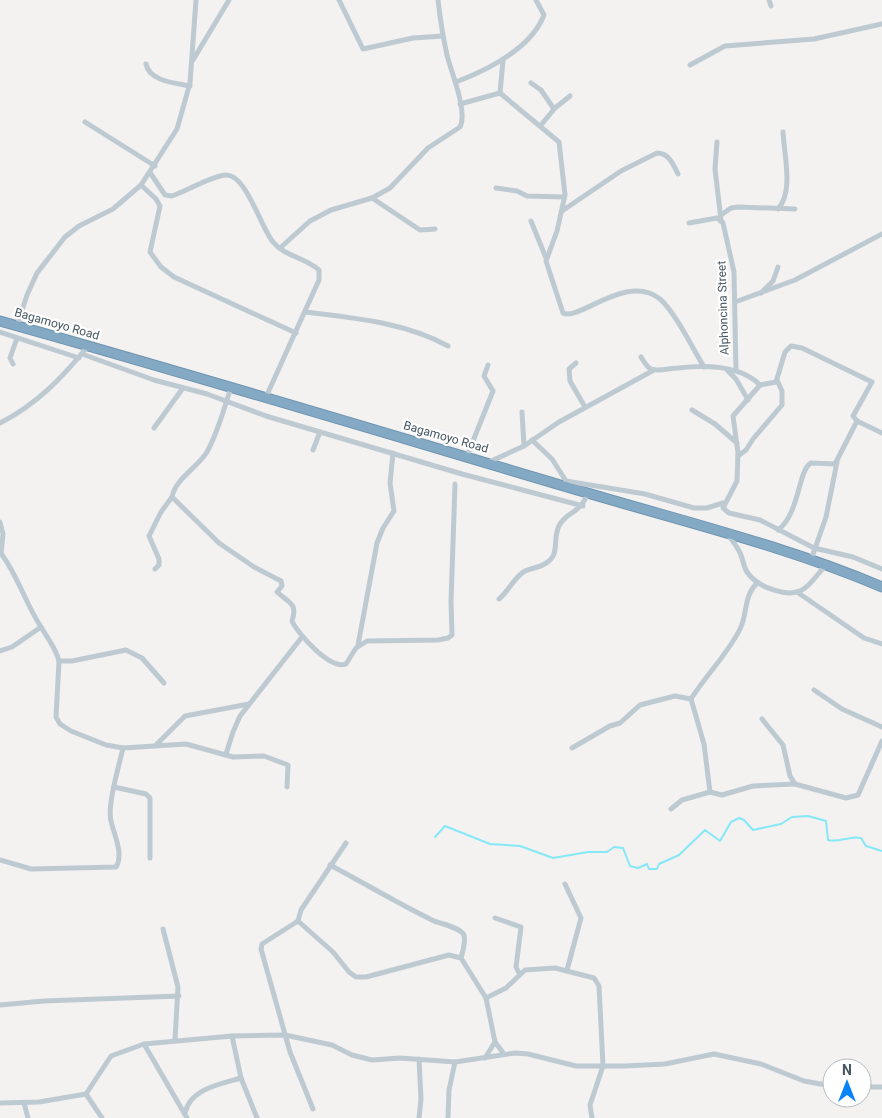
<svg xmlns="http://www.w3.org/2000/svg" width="882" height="1118" font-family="Roboto,sans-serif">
  <rect width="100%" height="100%" fill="#f4f1f1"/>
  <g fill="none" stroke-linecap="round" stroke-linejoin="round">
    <!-- stream -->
    <path stroke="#85e8f6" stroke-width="2" d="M435 837 445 826 490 844 520 846 553 858 588 852H607L614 847 623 848 630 866 638 868 647 864 649 869H657L659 864 679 855 705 830 720 841 731 822 739 818 744 820 753 830 781 824 792 817 808 816 826 821 828 840C840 843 850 835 861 838L866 846 882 851"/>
    <defs>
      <path id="highway" d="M0 321C198 376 394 436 591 494 689 523 788 547 882 587"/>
    </defs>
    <!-- highway casing -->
    <use href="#highway" stroke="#6f94b0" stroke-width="11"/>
    <!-- street -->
    <g stroke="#becad2" stroke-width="5">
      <path d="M339 0 363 49 413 38 443 36"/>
      <path d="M769 0 771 6"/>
      <path d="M193 60 229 0"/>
      <path d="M146 64C149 81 175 83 190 86"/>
      <path d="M690 65 725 46 814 39 882 24"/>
      <path d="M456 82C487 70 531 49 544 15L536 0"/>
      <path d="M531 83 541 90 554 109"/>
      <path d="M500 93 503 60"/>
      <path d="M460 104 500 93 559 142 565 195 557 231 546 261 563 313C578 322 627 272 660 299 675 312 693 349 704 367"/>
      <path d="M85 122 155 166"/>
      <path d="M541 125 555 108 570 96"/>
      <path d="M717 142 715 169 721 220"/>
      <path d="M151 174 165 195 172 196C187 191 211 176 226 175 246 174 261 228 273 242 284 256 306 258 319 270V280L266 397"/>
      <path d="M141 185 156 199 160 206 150 252 161 267 174 277 296 333"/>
      <path d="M496 188 517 191 527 196 564 197"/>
      <path d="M372 198 420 230 435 229"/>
      <path d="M778 209C794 191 784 155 783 132"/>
      <path d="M562 211 621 171 657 153C669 153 673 164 678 174"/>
      <path d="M721 215 731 208 738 207 795 209"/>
      <path d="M531 221 546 258"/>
      <path d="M689 223 717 218 723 223 734 272 736 371"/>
      <path d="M280 248 310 221 331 210 372 198 390 188 428 148 460 127C468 111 451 72 447 55 443 37 440 18 438 0"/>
      <path d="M761 293 773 281 778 267"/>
      <path d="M735 302 795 280 882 234"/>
      <path d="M305 312C353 318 404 322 448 346"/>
      <path d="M17 326 27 295 37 273 65 237 79 226 113 209 141 185 177 129 190 83 196 0"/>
      <path d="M0 332 79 358"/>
      <path d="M82 354 154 380 207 394 266 416 462 474 583 506"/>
      <path d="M641 357C644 361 646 367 651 369 658 372 670 368 678 368 704 365 740 365 760 385"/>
      <path d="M576 363 569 369 570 381 585 407"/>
      <path d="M13 364 10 358 17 338"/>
      <path d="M727 370 736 379 748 400"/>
      <path d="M231 387C224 409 218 432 207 452 197 468 176 478 172 497L219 543 254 567 281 581 282 586 277 592C289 603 298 603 292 621 298 634 330 670 346 664L356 648 367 641 438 640 448 638 452 635 451 602 455 484"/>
      <path d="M692 410 715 424 737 443"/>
      <path d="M522 412 524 446"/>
      <path d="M0 423C36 405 63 377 88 346"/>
      <path d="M154 428 183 388"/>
      <path d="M882 433 857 421 853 416 872 382 802 348 791 346 785 352 776 382 760 385 733 416 738 453 737 481 723 508 729 513 760 520 814 548 853 557 882 569"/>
      <path d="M532 440 552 459 566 481 645 494 694 508H707L723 503"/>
      <path d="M313 450 320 432"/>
      <path d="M467 456 493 391 484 376 488 365"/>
      <path d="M738 456 746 450 753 439 782 405V391L777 380"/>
      <path d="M489 462 524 446 559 422 654 370"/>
      <path d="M0 522 3 534 1 554"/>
      <path d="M778 530C800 513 798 470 811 463L835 464 857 421"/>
      <path d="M728 535C732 540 736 545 739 551 743 557 743 566 747 572 757 587 790 600 805 588 813 582 819 572 826 565"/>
      <path d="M0 552C18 575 25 603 41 627 48 639 56 648 59 661L56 717 60 724 71 731 106 745 123 748 186 744 233 757 264 756 288 765 287 787"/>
      <path d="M811 560 826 517 837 462"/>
      <path d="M155 569 159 565V559L149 536 161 512 172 497"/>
      <path d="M797 592 864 638 882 644"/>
      <path d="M499 599C509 591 514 577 525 571 535 567 549 566 554 554 557 544 554 533 560 524 569 510 579 515 588 493"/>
      <path d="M358 645 377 543 383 528 394 511 390 483 393 453"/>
      <path d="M0 651 12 647 41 627"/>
      <path d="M59 661H72L126 650 142 658 164 683"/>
      <path d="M814 690 842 709 882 727"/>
      <path d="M762 719 783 745 790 776 795 784 846 798 858 795 882 741"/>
      <path d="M156 745 185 716 249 704"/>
      <path d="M572 748 610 726 620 723 640 705 675 696 691 699"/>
      <path d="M226 754 233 732 240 716 302 637"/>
      <path d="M114 787 146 794 150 798V858"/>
      <path d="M710 792 722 795 753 786 795 784"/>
      <path d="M671 809 682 800 710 792 704 744 691 699C706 675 727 655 740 629 748 613 743 597 757 583"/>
      <path d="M346 843 301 910 298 921 333 952 349 972 356 977H366L449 955 461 958 486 998 495 1042 504 1054"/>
      <path d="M0 860 31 869 116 867C124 855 114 834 111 821 107 805 119 766 123 748"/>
      <path d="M330 865C364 883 397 903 432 920 440 924 460 927 464 935 466 941 463 951 461 958"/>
      <path d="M565 884 581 918 567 970"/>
      <path d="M495 918 521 927 516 967 519 973"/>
      <path d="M298 921 262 944 261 949 290 1052 313 1109"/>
      <path d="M163 929 178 987 175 1040"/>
      <path d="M486 998 506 988 525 970 555 968 594 978 599 986 603 1066 590 1105 592 1118"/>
      <path d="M0 1005 44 1001 179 996"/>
      <path d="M232 1036 241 1078 257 1118"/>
      <path d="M144 1044 187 1118"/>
      <path d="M485 1058 495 1042"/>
      <path d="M862 1087H882"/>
      <path d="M86 1094 102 1118"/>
      <path d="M0 1103 39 1102 86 1094 111 1056 144 1044 232 1036 285 1035 332 1045 352 1055 372 1060 400 1058 455 1062 515 1053 528 1054 576 1066H625L665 1064 714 1054 761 1064 804 1081 832 1086"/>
      <path d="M24 1103 28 1118"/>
      <path d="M185 1113C190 1089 220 1084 241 1078"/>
      <path d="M419 1118 421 1099 419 1059"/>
      <path d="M448 1118 449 1090 455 1062"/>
    </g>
    <!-- highway -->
    <use href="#highway" stroke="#84a9c4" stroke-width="9"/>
  </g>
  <g text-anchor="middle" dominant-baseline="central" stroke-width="4.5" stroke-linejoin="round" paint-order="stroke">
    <!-- street labels -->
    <g font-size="12" fill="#475761" stroke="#fff">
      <text transform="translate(723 308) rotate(-92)">Alphoncina Street</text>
      <text transform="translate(57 324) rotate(16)">Bagamoyo Road</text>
      <text transform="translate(446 437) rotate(16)">Bagamoyo Road</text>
    </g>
  </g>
  <!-- north arrow -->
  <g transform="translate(847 1083)"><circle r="24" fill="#ffffff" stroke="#b5bcc0"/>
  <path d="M0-4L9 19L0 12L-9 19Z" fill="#0684f9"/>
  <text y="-8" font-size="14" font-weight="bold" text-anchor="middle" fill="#475761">N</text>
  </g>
</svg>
